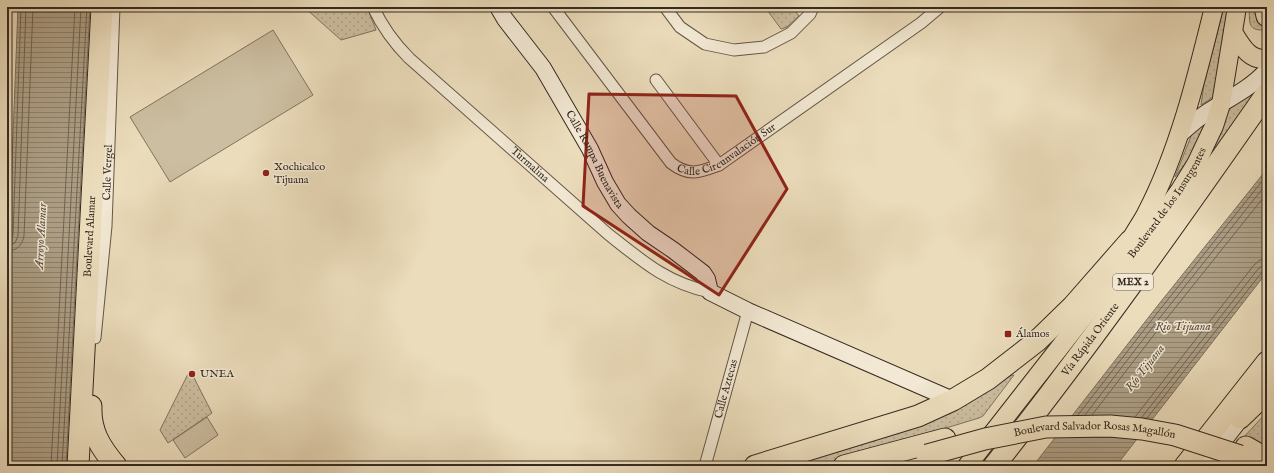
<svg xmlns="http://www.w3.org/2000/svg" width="1274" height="473" font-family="'IM FELL English',serif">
  <defs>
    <pattern id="grass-dots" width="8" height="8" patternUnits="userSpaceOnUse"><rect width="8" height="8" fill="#ccbea1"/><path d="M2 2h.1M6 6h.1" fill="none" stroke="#b0a38a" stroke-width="1.8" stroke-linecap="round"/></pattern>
    <pattern id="water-rules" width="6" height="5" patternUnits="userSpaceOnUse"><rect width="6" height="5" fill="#ad9f86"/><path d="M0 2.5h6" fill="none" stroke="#8e826d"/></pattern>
  </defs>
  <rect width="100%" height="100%" fill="#ebdcbb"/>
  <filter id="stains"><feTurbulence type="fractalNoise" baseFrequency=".005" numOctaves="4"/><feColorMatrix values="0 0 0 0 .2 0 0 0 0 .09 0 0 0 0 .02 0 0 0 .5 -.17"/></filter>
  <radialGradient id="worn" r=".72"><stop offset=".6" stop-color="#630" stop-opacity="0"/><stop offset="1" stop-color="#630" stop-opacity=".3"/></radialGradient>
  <!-- grass -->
  <g fill="url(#grass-dots)" stroke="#807460">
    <path d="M304 7H367L376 30 341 40Z"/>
    <path d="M765 7H792L799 16 787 27 781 29Z"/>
    <path d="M1224 7H1228L1215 96 1201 105 1204 84Z"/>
    <path d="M1249 7H1261L1267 30C1247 31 1250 24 1249 7Z"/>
    <path d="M1263 80 1238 122 1175 205 1229 106Z"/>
    <path d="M1212 111 1193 153 1175 177 1193 131Z"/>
    <path d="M190 370 212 413 168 443 160 430Z"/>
    <path d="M1014 375 983 416 979 418 821 466H780L967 403 1010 376Z"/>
    <path d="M1267 412V450L1243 438Z"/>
  </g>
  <!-- pitch -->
  <g fill="#ccbea1" stroke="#807460">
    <path d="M273 30 313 95 170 182 130 117Z"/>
    <path d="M207 417 218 435 185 458 173 440Z"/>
  </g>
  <!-- water -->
  <g fill="url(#water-rules)" stroke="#7d705d">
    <path d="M18 7H90L66 466H7V288Z"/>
    <path d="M1267 169V272L1116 466H1033L1155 309Z"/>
  </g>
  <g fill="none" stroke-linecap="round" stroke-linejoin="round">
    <!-- shore -->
    <g stroke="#706453" stroke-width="1">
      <path d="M7 240 11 239 13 235 21 7"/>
      <path d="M7 245 15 243 18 236 26 7"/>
      <path d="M7 251C16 251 22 246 24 236L33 7"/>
      <path d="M1078 415 1158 312 1267 175"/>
      <path d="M1085 415 1162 315 1267 183"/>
      <path d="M1092 415 1167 318 1267 193"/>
      <path d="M1135 417 1254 265 1260 260 1267 259"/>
      <path d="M1142 417 1258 269 1262 266 1267 265"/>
      <path d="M1147 418 1262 272 1267 270"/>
      <path d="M51 466 75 7"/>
      <path d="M57 466 81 7"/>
      <path d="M62 466 87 7"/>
    </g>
    <defs>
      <g id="street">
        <path id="s1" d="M373 7C382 26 394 43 409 58L608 234C642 261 667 283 710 292"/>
        <path id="s2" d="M553 7 671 163C689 177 700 172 719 165L921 23 940 7"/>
        <path d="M665 7 680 27 705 44 734 50 764 47 791 33 810 14 813 7"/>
        <path d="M656 80 719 165"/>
        <path id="s3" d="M95 338 106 226 114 7"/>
        <path id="s4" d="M705 466 748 311"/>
      </g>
      <g id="secondary">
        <path id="s5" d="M498 7 505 19 543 68 590 149 605 182 618 204 629 216 648 233 673 250 703 273 707 279 710 292 748 311 953 400"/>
        <path d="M1178 136C1188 127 1198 118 1209 111 1230 98 1251 88 1267 70"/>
        <path d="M1204 466 1248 409"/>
      </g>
      <g id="primary">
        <path d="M1233 32C1241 45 1249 61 1267 59"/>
        <path d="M1130 241C1135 232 1141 223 1146 214 1179 151 1197 76 1214 7"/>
        <path id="s6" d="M967 466 1139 246 1180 190 1196 164 1214 126 1221 104 1237 7"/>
      </g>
      <g id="highway">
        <path d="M1265 7 1267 16"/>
        <path d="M91 406C90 431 100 447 116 466"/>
        <path d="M1240 418 1267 392"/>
        <path d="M1246 447 1267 459"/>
        <path id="s7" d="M78 466 102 7"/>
        <path d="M755 466 918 416 953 400 988 379 1037 341 1073 306 1130 241"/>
        <path d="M844 466 945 439"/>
        <path id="s8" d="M994 466C1090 345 1179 219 1267 93"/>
        <path d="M1185 466 1267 362"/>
      </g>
    </defs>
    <!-- street casing -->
    <use href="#street" stroke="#625647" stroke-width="13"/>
    <!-- secondary casing -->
    <use href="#secondary" stroke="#342a20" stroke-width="18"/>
    <!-- primary casing -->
    <use href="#primary" stroke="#342a20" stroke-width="20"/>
    <!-- highway casing -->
    <use href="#highway" stroke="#342a20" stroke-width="23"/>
    <!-- street -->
    <use href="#street" stroke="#f2e8d3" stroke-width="11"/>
    <!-- secondary -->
    <use href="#secondary" stroke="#f2e8d3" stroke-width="16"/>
    <!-- primary -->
    <use href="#primary" stroke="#ebdcbb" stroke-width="18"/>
    <!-- highway -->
    <use href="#highway" stroke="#ebdcbb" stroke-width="21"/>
    <defs>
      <g id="highway-bridge">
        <path id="s9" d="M927 455 985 439 1046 427 1110 426 1142 429 1175 435 1240 456"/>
      </g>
    </defs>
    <!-- highway-bridge casing -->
    <use href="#highway-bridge" stroke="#342a20" stroke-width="23" stroke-linecap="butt"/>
    <!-- highway-bridge -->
    <use href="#highway-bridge" stroke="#ebdcbb" stroke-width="21"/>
  </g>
  <!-- marked area -->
  <path fill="#8f2418" fill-opacity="0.2" stroke="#8f2418" stroke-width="3" stroke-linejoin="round" d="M589 94 736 96 787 189 719 295 583 206Z"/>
  <!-- markers -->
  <g fill="#8f2418" stroke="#f2e8d3" stroke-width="1.5">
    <circle cx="266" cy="173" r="4"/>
    <rect x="1004" y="330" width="8" height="8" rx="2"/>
    <circle cx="192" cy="374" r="4"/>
  </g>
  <g text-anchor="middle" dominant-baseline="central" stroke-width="3" stroke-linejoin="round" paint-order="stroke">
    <!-- shield labels -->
    <rect fill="#f2e8d3" stroke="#6d6356" stroke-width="1" x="1113" y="274" width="40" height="16" rx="3"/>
    <g font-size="10" font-weight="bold" fill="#342a20">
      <text x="1133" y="282">MEX 2</text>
    </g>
    <!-- street labels -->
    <g font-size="11" fill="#342a20" stroke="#f2e8d3">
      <text stroke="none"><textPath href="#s2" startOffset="259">Calle Circunvalación Sur</textPath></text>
      <text stroke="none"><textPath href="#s5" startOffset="181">Calle Rampa Buenavista</textPath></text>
      <text stroke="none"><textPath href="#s1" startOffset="224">Turmalina</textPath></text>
      <text stroke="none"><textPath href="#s3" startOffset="166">Calle Vergel</textPath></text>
      <text stroke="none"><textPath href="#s6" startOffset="331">Boulevard de los Insurgentes</textPath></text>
      <text stroke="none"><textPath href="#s7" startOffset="230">Boulevard Alamar</textPath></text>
      <text stroke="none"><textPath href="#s8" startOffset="159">Vía Rápida Oriente</textPath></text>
      <text stroke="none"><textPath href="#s4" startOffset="80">Calle Aztecas</textPath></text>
      <text stroke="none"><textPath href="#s9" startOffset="171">Boulevard Salvador Rosas Magallón</textPath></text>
    </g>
    <!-- poi labels -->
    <g font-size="11" fill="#342a20" stroke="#f2e8d3" text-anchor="start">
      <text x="274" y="167">Xochicalco<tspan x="274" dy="13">Tijuana</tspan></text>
      <text x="1016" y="334">Álamos</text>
      <text x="200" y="374">UNEA</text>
    </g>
    <!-- water labels -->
    <g font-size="12" font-style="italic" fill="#584d3f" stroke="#f2e8d3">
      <text transform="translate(41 236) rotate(-87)">Arroyo Alamar</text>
      <text x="1183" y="326">Rio Tijuana</text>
      <text transform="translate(1145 368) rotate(-52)">Río Tijuana</text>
    </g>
  </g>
  <!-- margin -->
  <rect width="1274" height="473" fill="none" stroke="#ebdcbb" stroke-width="24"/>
  <rect x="8" y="8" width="1258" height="457" fill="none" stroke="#342a20" stroke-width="2"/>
  <rect x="12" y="12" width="1250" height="449" fill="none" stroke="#342a20"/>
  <rect width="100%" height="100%" filter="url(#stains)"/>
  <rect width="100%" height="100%" fill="url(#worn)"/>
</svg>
